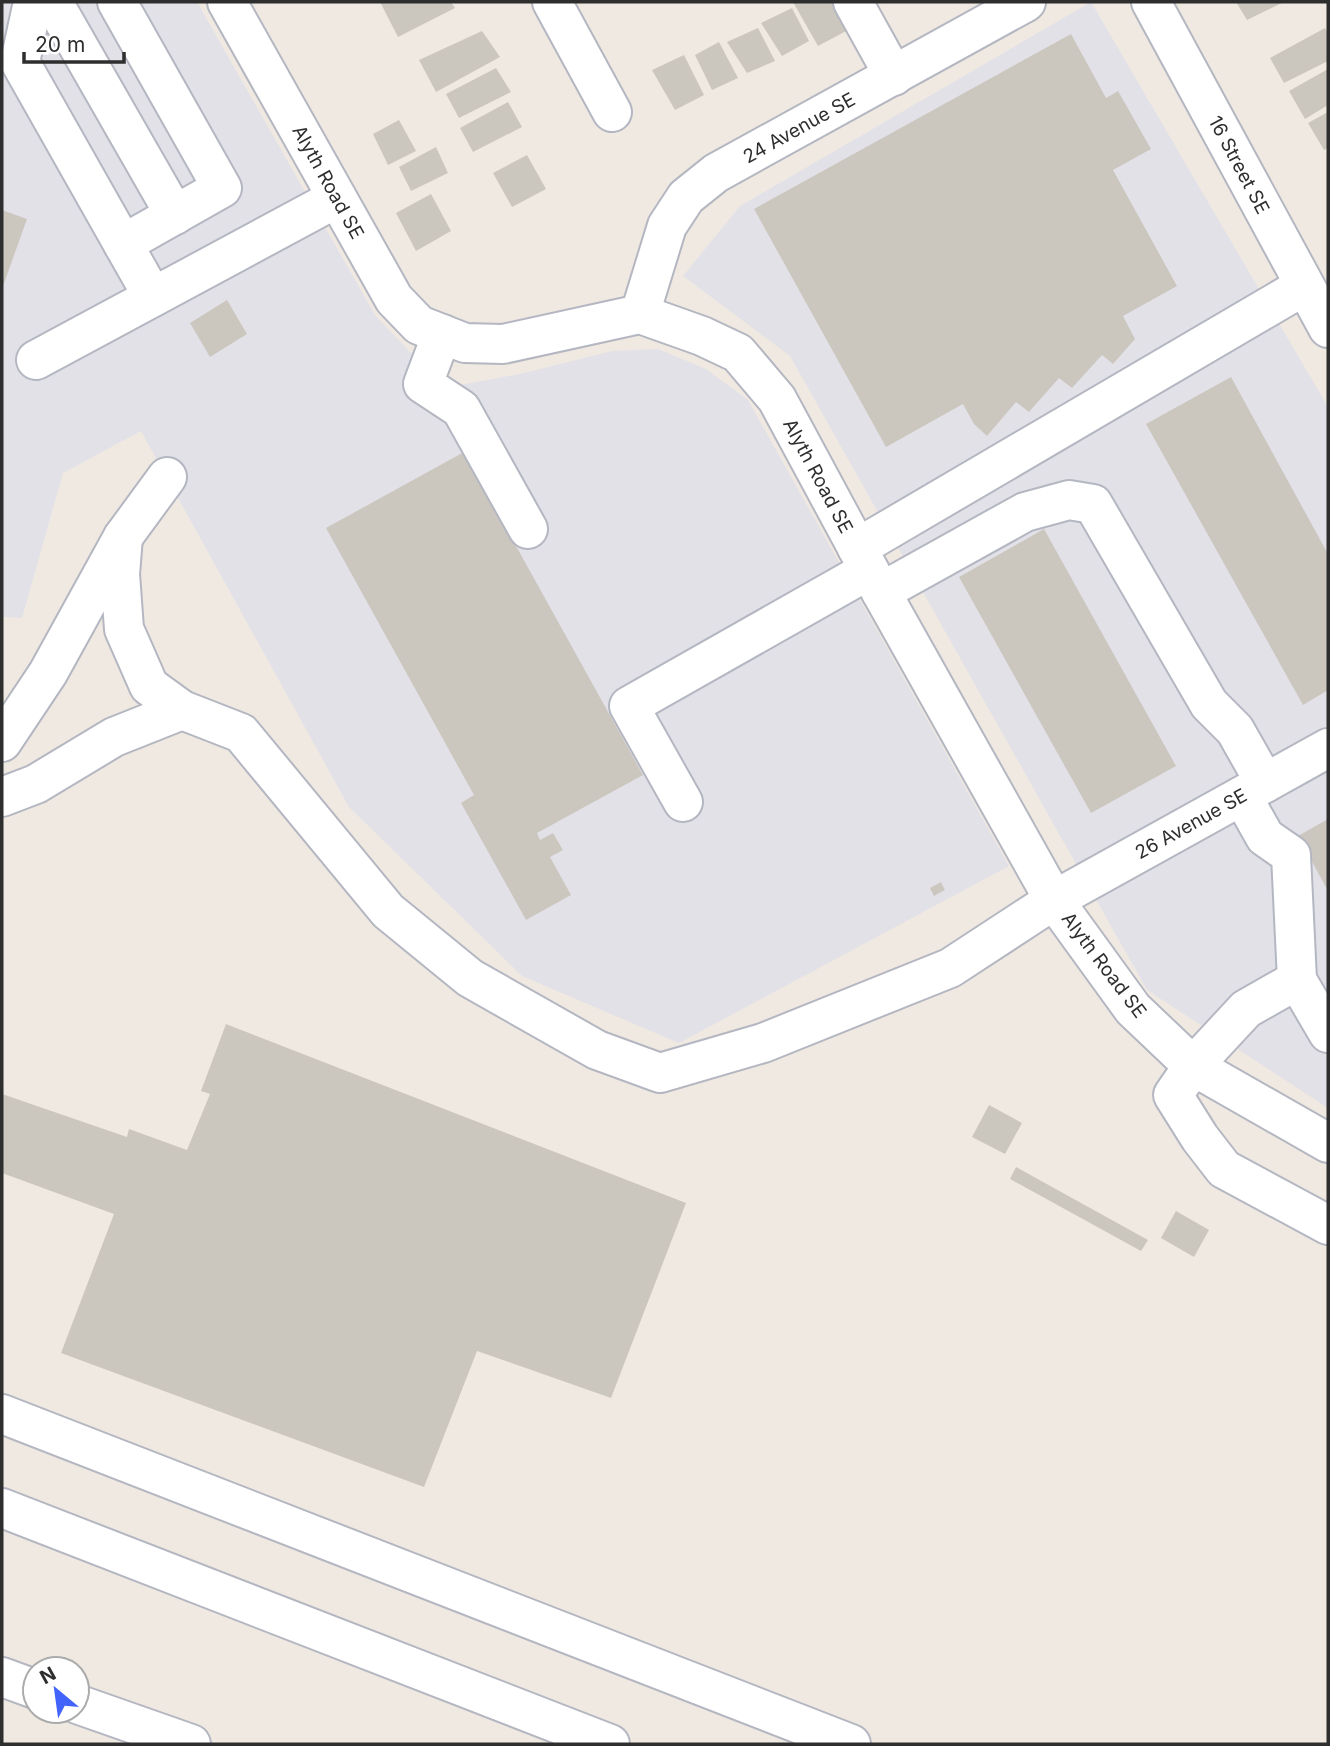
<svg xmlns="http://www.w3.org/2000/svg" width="1330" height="1746" font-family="Inter,sans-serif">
  <rect width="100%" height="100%" fill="#efe9e1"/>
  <!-- industrial -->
  <g fill="#e3e1e8">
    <path d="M2 2H197L375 315 410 352 455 386 520 374 612 351 658 349 706 369 748 400 1009 866 679 1043 522 976 349 807 141 431 63 473 22 618 2 617Z"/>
    <path d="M1091 2 1328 407V1108L1147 990 790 356 683 276 740 206Z"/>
  </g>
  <!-- building -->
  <g fill="#cbc7bf">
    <path d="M380 2H451L455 8 398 37Z"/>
    <path d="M793 2H835L850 29 818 46Z"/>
    <path d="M1236 2H1284L1247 20Z"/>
    <path d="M792 8 809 41 782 56 761 23Z"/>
    <path d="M758 28 775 61 747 73 727 42Z"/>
    <path d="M1325 28 1328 34V61L1284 83 1270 58Z"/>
    <path d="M482 31 500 57 436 92 419 60Z"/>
    <path d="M1071 34 1106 98 1118 91 1151 149 1113 170 1177 286 1123 316 1135 339 1113 364 1102 355 1072 388 1059 378 1029 412 1016 402 987 436 974 424 963 404 886 447 754 209Z"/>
    <path d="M719 42 738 78 712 90 695 55Z"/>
    <path d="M684 55 704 95 675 110 652 70Z"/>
    <path d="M496 68 511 92 459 118 446 94Z"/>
    <path d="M1328 69V105L1305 119 1289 91Z"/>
    <path d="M508 102 522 127 473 152 460 128Z"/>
    <path d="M1328 112V148L1324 150 1308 123Z"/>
    <path d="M399 120 416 151 388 165 373 134Z"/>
    <path d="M436 147 448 173 411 191 399 167Z"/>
    <path d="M527 155 546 189 512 207 493 173Z"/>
    <path d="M431 194 451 231 416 251 396 213Z"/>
    <path d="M2 210 27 219 2 289Z"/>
    <path d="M227 300 247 334 210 357 190 323Z"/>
    <path d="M1231 377 1328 554V690L1303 705 1146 424Z"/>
    <path d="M464 452 643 775 537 833 540 840 553 833 563 850 550 857 571 895 526 920 461 803 474 795 326 528Z"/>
    <path d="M1044 529 1176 766 1091 813 959 577Z"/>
    <path d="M1328 819V891L1298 836Z"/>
    <path d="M941 882 945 890 934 896 930 888Z"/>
    <path d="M226 1024 686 1203 611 1398 477 1351 424 1487 61 1353 114 1214 2 1173V1094L127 1137 129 1129 187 1150 210 1094 201 1091Z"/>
    <path d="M989 1105 1022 1123 1005 1154 972 1137Z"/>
    <path d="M1016 1167 1148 1240 1141 1251 1010 1179Z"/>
    <path d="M1176 1211 1209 1230 1194 1257 1161 1238Z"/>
  </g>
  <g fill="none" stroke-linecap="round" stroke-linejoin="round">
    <defs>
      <g id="minor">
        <path d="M33 2 20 62 153 297"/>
        <path d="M53 2 175 215"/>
        <path d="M117 2 222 188 123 244"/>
        <path d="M227 2 394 299 419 325 465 343 503 344 640 314 702 336 738 353 777 399 881 592 1054 900 1133 1009 1193 1066 1328 1143"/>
        <path d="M552 2 612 112"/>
        <path d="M853 2 894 76"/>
        <path d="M1151 2 1328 328"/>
        <path d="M640 314 667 226 686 197 716 173 1026 2"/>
        <path d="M442 334 423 384 461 409 528 529"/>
        <path d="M36 360 337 198"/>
        <path d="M123 537 120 574 124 629 149 686 182 710 241 733 388 911 470 978 597 1050 660 1073 763 1043 950 968 1054 900 1328 748"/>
        <path d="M857 548 1304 286"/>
        <path d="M881 592 1025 512 1069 500 1093 504 1209 704 1235 730 1265 783"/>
        <path d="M2 742 48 673 123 537 167 477"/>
        <path d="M1242 796 1265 837 1291 855 1297 980"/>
        <path d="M2 797 36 784 114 737 182 710"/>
        <path d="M683 802 629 706 869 570"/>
        <path d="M1328 1033 1297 980 1246 1009 1193 1066 1173 1095 1200 1138 1224 1169 1328 1225"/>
        <path d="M2 1414 851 1744"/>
        <path d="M2 1508 610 1744"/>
        <path d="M2 1677 35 1689"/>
        <path d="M77 1704 191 1744"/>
      </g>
    </defs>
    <!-- minor casing -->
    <use href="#minor" stroke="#b4b7c1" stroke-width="42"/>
    <!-- minor -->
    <use href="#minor" stroke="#fff" stroke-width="38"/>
  </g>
  <g text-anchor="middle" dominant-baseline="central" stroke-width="7" stroke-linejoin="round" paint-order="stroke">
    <!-- street labels -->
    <g font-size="19" fill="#2e2e2e" stroke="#fff">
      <text transform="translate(799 128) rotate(-29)">24 Avenue SE</text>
      <text transform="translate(1239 165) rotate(62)">16 Street SE</text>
      <text transform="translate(328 182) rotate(61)">Alyth Road SE</text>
      <text transform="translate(818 476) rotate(62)">Alyth Road SE</text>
      <text transform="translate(1191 824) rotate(-29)">26 Avenue SE</text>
      <text transform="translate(1104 965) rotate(53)">Alyth Road SE</text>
    </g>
  </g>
  <!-- border -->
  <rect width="1330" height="1746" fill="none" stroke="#2e2e2e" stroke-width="7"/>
  <!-- north arrow -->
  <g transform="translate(56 1690) rotate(331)"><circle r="33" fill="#ffffff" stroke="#ababab" stroke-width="2"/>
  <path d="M0-5L12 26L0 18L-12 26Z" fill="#4264fb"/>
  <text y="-10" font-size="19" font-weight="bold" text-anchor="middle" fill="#2e2e2e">N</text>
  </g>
  <!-- scale -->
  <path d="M24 52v10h100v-10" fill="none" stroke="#2e2e2e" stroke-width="3.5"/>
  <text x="35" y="52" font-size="21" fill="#2e2e2e" stroke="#ffffff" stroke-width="5" paint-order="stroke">20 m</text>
</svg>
